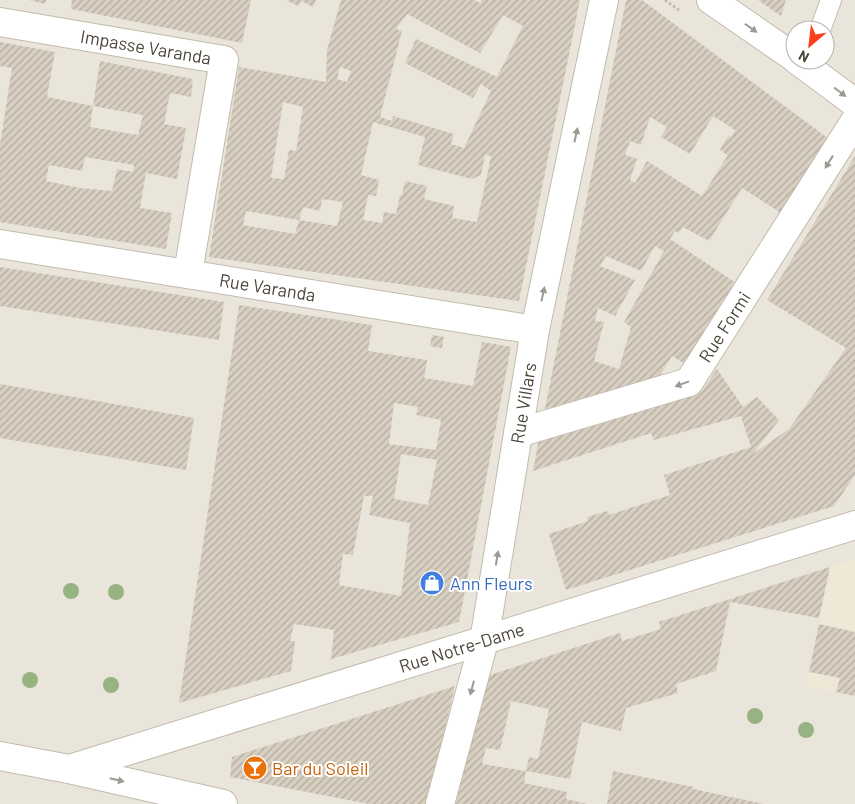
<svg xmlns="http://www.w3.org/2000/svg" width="855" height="804" font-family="Barlow,sans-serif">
  <defs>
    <pattern id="building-hatch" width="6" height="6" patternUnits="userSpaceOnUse" patternTransform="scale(1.25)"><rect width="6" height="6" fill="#d8cfc1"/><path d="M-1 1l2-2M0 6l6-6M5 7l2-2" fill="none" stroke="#b1aa9e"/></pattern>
  </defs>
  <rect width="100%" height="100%" fill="#f6f3ec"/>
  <!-- residential -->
  <path fill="#eae5da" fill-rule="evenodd" d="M0 0H855V804H0ZM795 30H825V60H795Z"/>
  <!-- education -->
  <path fill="#efe8d6" d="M855 559V696L807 686 830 567Z"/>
  <!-- building -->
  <g fill="url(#building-hatch)" fill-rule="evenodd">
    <path d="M29 0H46L45 4Z"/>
    <path d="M72 0H251L242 43 71 9Z"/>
    <path d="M286 0H316L313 7 302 1 298 6Z"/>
    <path d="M341 0H474L480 3 482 0H580L519 301 209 257 239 67 326 82 327 50ZM407 14 480 53 503 15 523 26 497 77 416 39 405 63 473 98 481 84 491 91 464 148 451 144 454 134 393 116 392 121 380 117 402 31 396 29ZM340 67 351 71 347 82 337 79ZM283 102 303 107 296 151 289 150 284 179 271 178ZM373 122 425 137 418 165 472 179 481 175 485 155 491 156 477 222 452 218 454 206 424 199 427 186 405 181 402 195H400L396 214 384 212 382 223 363 220 368 195 376 196 379 180 361 175ZM322 199 343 202 337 226 299 220 295 234 243 225 246 211 299 220 303 207 320 211Z"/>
    <path d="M626 0H642L829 139 781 213 742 188 709 241 683 227 679 233 675 231 670 239 736 283 685 364 672 356 657 380 544 414ZM713 116 735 130 731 137 729 136 726 139 720 150 728 155 702 196 647 161 635 183 630 180 637 159 625 155 630 141 641 145 650 117 667 127 661 137 690 154ZM655 246 664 251 624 322 631 327 619 369 594 361 604 322 595 321 598 308 615 316 635 280 600 266 606 256 641 271Z"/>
    <path d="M758 0H786L781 16Z"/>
    <path d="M0 42 55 52 47 97 93 106 90 127 138 135 143 115 93 106 100 61 193 79 191 97 170 93 164 124 186 128 177 179 146 173 140 208 172 213 166 249 0 222V145L12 68 0 66ZM85 157 134 165 133 172 117 169 112 191 80 188 46 181 49 165 82 171Z"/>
    <path d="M855 156V475L834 506 566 590 549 534 588 521 587 517 608 511 609 515 670 495 664 475 751 447 741 416 654 440 651 433 533 471 539 438 702 391 717 369 743 407 757 397 779 420 753 454 789 429 846 348 767 300Z"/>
    <path d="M0 267 224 302 219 340 0 306Z"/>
    <path d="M239 305 372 325 368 351 427 360 424 378 473 386 482 342 511 347 459 622 331 659 334 630 294 624 290 641H295L291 671 179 703ZM394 403 418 407 416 415 441 420 436 450 389 444ZM401 454 437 460 428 505 394 499ZM364 496H373L369 515 410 523 401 596 339 585 343 554 353 555Z"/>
    <path d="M432 335 444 337 442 348 430 346Z"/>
    <path d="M0 384 194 418 186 470 0 438Z"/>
    <path d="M830 567 819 618 730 602 716 671 676 684 678 693 626 708 621 731 582 722 570 779 526 771 529 757 538 759 549 709 511 701 500 750 486 748 482 764 526 771 524 783 567 792 566 799 587 804H456L484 677 620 633 622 641 661 629 659 622Z"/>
    <path d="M819 624 855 632V696L836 692 840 678 809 672Z"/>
    <path d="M455 686 427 804H369L230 777 232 757Z"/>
    <path d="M613 771 694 787 693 789 764 804H607Z"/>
  </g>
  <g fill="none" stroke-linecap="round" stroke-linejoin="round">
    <defs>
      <path id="service" d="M820 30 831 0"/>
      <g id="minor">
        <path id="s1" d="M0 22 224 60 188 273"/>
        <path id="s2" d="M0 244 535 330"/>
        <path id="s3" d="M518 433 689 382 855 121"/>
        <path id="s4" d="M440 804 484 641 535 330 604 0"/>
      </g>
      <g id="tertiary">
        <path d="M711 0 795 58"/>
        <path d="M797 60 855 103"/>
        <path d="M0 756 69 769 223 804"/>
        <path id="s5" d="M69 769 855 525"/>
      </g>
    </defs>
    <!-- service casing -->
    <use href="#service" stroke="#c2bbae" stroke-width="22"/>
    <!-- minor casing -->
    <use href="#minor" stroke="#c2bbae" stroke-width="30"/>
    <!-- tertiary casing -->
    <use href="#tertiary" stroke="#c2bbae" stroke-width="30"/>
    <!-- path -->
    <path stroke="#c4b79f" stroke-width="3" stroke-dasharray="2.5 2.5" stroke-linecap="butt" d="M665 0 679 10"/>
    <!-- service -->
    <use href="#service" stroke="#fff" stroke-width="20"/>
    <!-- minor -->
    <use href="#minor" stroke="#fff" stroke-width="28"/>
    <!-- tertiary -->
    <use href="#tertiary" stroke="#fff" stroke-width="28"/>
  </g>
  <!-- trees -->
  <g fill="#97b381">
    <circle cx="71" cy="591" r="8"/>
    <circle cx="116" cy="592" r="8"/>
    <circle cx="30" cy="680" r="8"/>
    <circle cx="111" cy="685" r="8"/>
    <circle cx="755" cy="716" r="8"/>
    <circle cx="806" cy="730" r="8"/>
  </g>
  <!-- one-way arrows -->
  <defs><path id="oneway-solid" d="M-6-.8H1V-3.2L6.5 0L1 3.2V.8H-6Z" transform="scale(1.25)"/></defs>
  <g fill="#9c9892">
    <use href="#oneway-solid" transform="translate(751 28) rotate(35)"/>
    <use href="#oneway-solid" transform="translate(840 92) rotate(37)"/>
    <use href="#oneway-solid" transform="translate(576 135) rotate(-78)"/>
    <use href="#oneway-solid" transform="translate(829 162) rotate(122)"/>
    <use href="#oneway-solid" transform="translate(543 294) rotate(-78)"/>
    <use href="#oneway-solid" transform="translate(682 384) rotate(160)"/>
    <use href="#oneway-solid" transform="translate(497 558) rotate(-81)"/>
    <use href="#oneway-solid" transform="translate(472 688) rotate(105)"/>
    <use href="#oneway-solid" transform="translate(117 780) rotate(13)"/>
  </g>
  <!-- icons -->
  <defs>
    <symbol id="shop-disc" viewBox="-11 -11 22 22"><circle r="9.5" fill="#3f7fe0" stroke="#fff"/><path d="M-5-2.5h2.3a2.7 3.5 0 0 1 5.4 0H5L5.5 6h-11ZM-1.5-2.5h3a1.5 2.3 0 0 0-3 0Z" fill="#fff"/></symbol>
    <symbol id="bar-disc" viewBox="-11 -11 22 22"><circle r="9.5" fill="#e8710a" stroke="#fff"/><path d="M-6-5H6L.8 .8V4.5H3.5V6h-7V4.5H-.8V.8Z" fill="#fff"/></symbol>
  </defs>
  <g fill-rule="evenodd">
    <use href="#shop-disc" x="418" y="569" width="28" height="28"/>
    <use href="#bar-disc" x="241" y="754" width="28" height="28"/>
  </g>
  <g text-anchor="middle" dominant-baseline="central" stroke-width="4" stroke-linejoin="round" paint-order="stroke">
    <!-- street labels -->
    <g font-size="18" fill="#4b4439" stroke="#fff">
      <text stroke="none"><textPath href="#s1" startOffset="148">Impasse Varanda</textPath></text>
      <text stroke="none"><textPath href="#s2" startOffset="271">Rue Varanda</textPath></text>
      <text stroke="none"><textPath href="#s3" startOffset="244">Rue Formi</textPath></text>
      <text stroke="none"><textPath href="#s4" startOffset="410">Rue Villars</textPath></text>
      <text stroke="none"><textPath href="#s5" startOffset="411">Rue Notre-Dame</textPath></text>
    </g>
    <!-- shop labels -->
    <g font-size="18" fill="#366cbe" stroke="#fff" text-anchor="start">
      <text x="450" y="583">Ann Fleurs</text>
    </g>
    <!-- food labels -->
    <g font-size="18" fill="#c56008" stroke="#fff" text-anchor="start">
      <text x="272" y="768">Bar du Soleil</text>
    </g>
  </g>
  <!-- north arrow -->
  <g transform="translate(810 45) rotate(208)"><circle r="24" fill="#ffffff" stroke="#b7b4b0"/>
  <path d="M0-4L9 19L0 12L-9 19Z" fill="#fc3f1d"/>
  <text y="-8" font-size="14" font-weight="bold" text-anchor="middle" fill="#4b4439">N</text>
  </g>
</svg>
